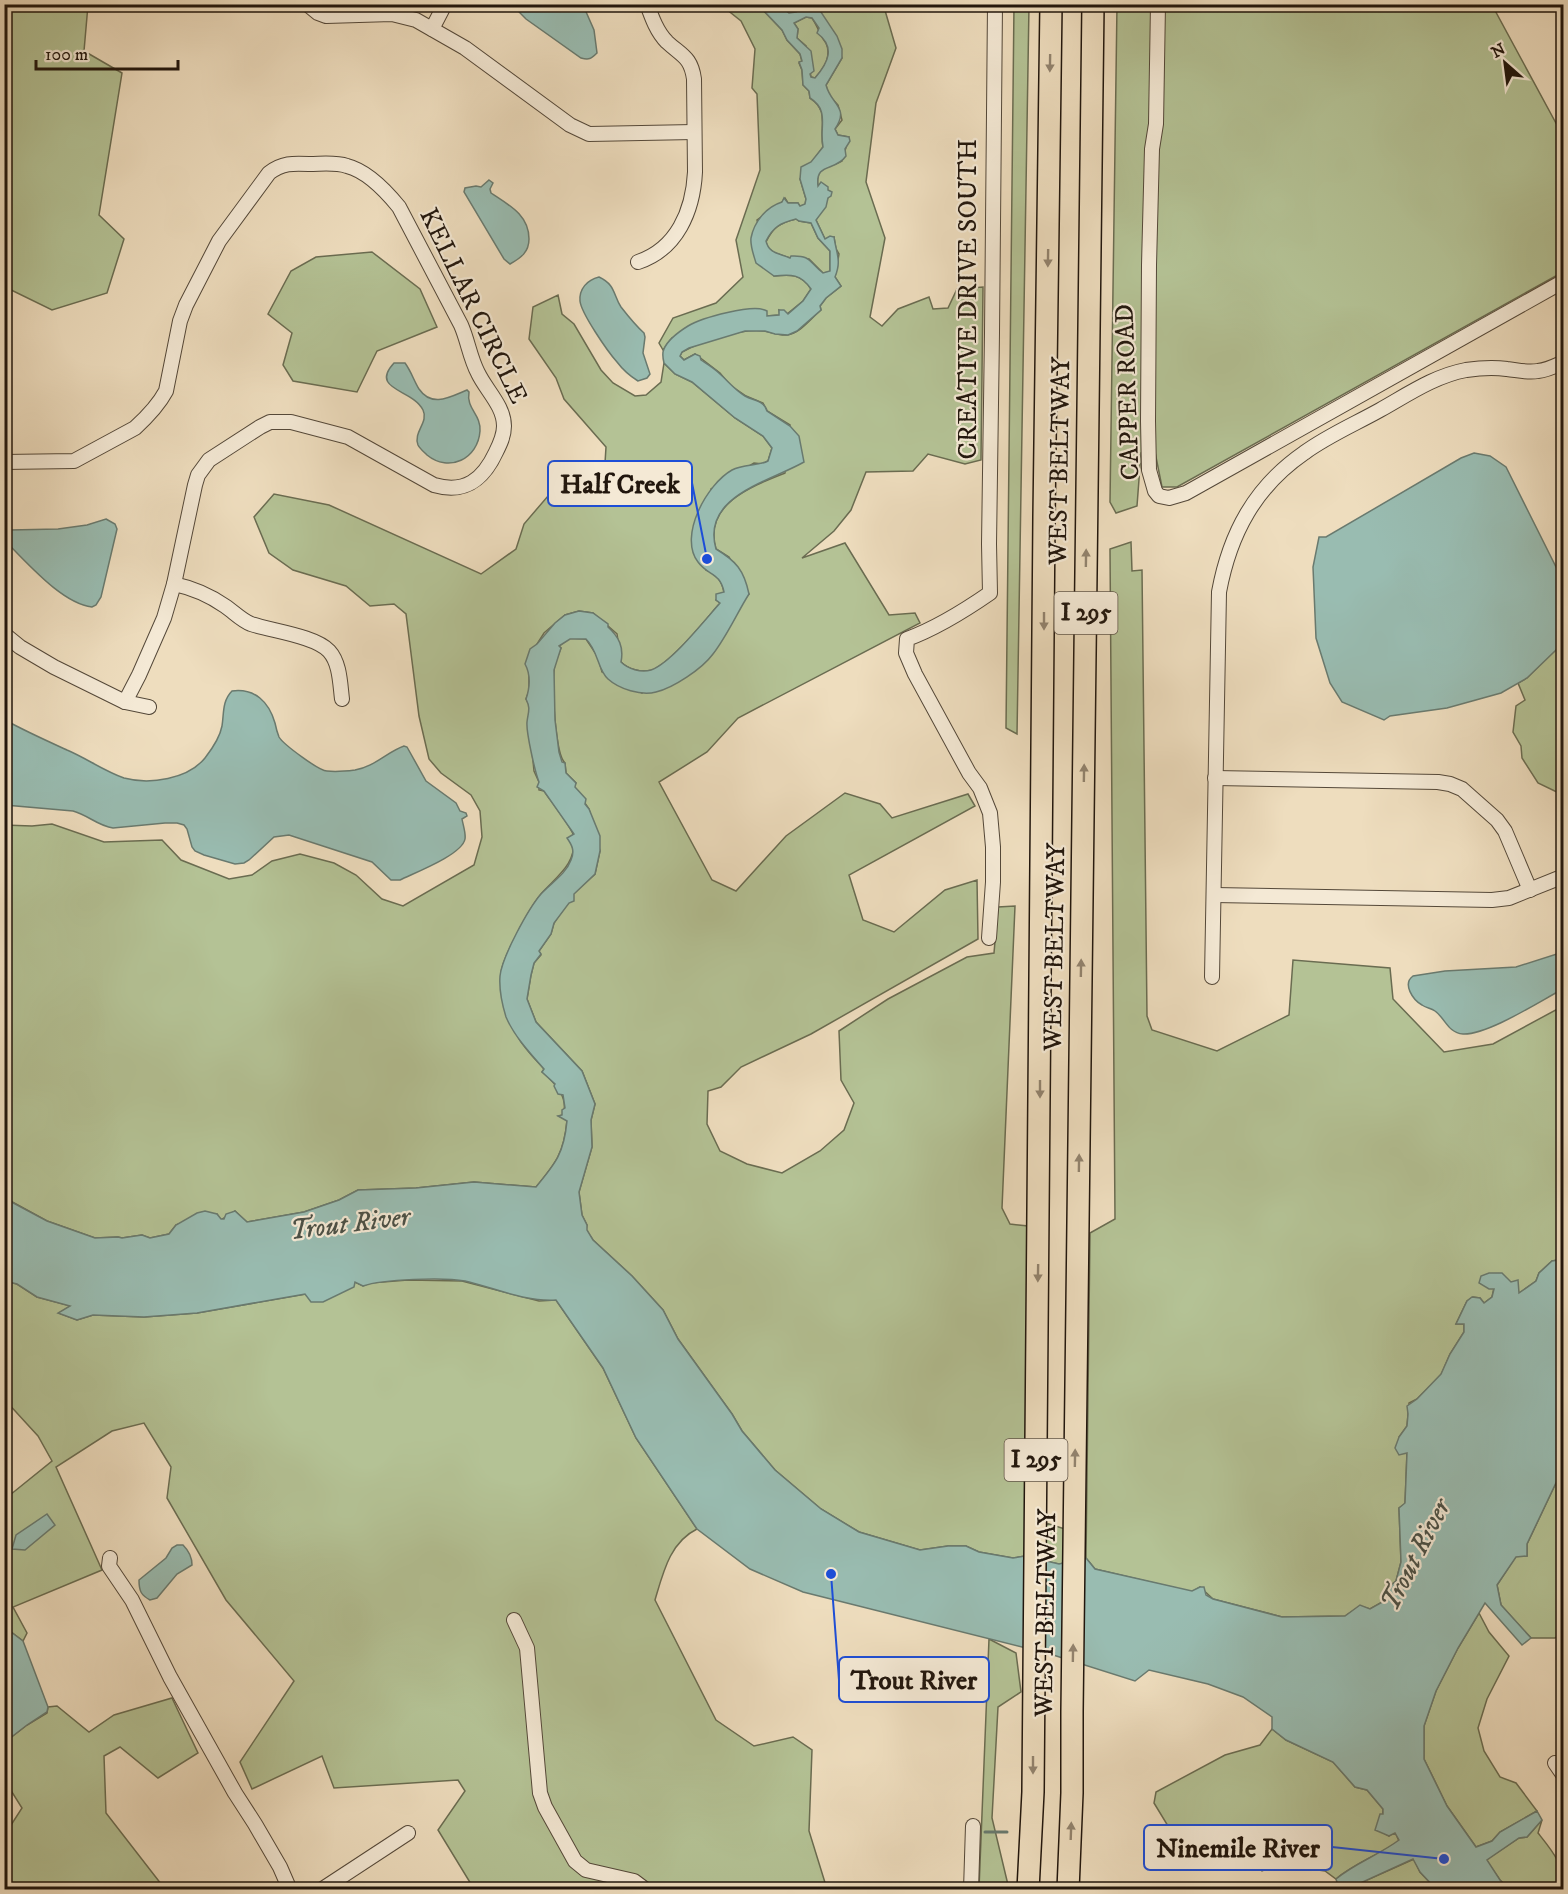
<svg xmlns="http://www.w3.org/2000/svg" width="1568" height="1894" font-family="'IM FELL DW Pica',serif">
  <rect width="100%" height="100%" fill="#eeddbe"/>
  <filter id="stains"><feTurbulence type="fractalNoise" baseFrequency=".00333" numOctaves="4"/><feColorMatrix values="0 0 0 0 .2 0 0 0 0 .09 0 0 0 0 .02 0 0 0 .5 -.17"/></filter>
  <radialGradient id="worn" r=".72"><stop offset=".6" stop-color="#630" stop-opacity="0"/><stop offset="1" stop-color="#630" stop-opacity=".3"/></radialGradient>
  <!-- green -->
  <g fill="#b4c295" stroke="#6a6c51" stroke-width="1.5">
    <path d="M1029 4V5L1017 734 1006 728 1014 5Z"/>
    <path d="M4 5H26L33 11 49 5H88L84 51 122 73 99 215 124 239 107 293 52 310 5 287Z"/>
    <path d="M721 5H761L763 10 782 30 787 40 800 54 802 61 799 63 802 70 803 85 809 91 810 98C830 111 819 126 823 147L800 179 806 199 805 205 800 207 798 203H788L785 198 782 202 757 220 774 276C791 274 801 274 811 289L803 301 787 314 779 310 780 315 766 316 672 338 663 350 659 343 673 318 716 303 743 277 736 240 760 170 757 94 752 88 755 49 741 21Z"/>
    <path d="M809 5H882L884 7 896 48 876 103 866 182 885 238 870 317 882 326 898 309 929 297 933 309 948 308 957 289 983 287 981 460 965 464 928 454 913 471 866 472 851 510 834 531 802 558 845 543 889 615 915 613 920 623 738 718 707 752 659 782 712 880 736 891 786 836 845 793 880 804 892 818 968 794 975 806 849 875 863 920 894 932 945 890 977 880 978 939 811 1034 741 1067 721 1087 708 1091 707 1124 720 1151 747 1164 782 1173 820 1151 844 1130 854 1103 841 1080 839 1031 888 999 967 957 994 953 998 907 1015 906 1002 1208 1010 1224 1028 1226 1025 1556 1013 1558 979 1552 966 1546H948L920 1550 859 1532 821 1509 775 1470 742 1431 732 1414 678 1339 663 1310 632 1276 593 1240 586 1230 587 1225 582 1215 579 1192 592 1147 591 1120 595 1104 582 1071 536 1022 527 999 531 975 534 963 541 955 539 951 551 934 554 923 573 894 595 874 600 851 589 809 574 787 576 783 566 773 565 763C555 754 552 687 554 671 554 664 558 656 561 648L559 646 570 638 586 639 598 657 602 672 642 693 749 594 729 557 716 549C703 504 752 486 785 473L790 425 767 411 763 403 746 396 730 385 720 373 695 354 684 360 680 356 682 352C702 341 741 328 764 331 772 332 779 336 787 335 801 333 811 318 821 310L820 306 826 298 841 286 835 277 839 254 836 249 834 237 825 239 816 220 831 192 818 187C815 166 827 169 842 161L849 137 838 135 835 129 842 120 838 105 828 94 826 85 842 58 819 9Z"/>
    <path d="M1117 5H1492L1557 125 1563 124V272L1177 487H1162L1155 452 1141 453 1137 506 1116 513 1110 502Z"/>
    <path d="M806 17 812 18C816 24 818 29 821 35 822 38 824 40 826 43 832 57 824 68 815 78L811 77 806 46 797 38 798 29 794 23Z"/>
    <path d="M796 219 799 221 811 223 818 238 830 251V272L823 273 809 259 790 258 775 253 768 248 766 242C773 227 780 223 796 219Z"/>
    <path d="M372 252 420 289 437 327 377 351 357 392 293 381 283 365 292 333 268 314 291 271 316 257Z"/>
    <path d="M558 295 562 314 574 324 601 370 613 383 635 396 646 395 661 382 664 363 675 374 692 382 735 418 763 436 772 448 768 461 763 464 754 463 711 489 706 570C717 574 722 581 724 592L716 600 720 603C705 620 671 663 652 670 641 673 628 669 621 662L617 634 593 613 579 611 565 615 544 633 537 644 529 672V691L526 699 530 707 529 719 534 771 539 782V790L544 791C550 800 573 829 574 837 576 865 558 875 541 894 531 906 500 961 501 975 501 982 515 1032 518 1037 525 1049 535 1059 544 1069L542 1072C555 1083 569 1097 563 1115L559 1116 567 1120C564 1153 556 1163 536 1187L474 1182 416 1188 358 1190 339 1200 304 1212 247 1222 235 1211 221 1220 217 1214H210L176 1225 169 1234 150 1238 142 1235 122 1238 118 1237 95 1238 47 1221 5 1198 4 825 32 826 52 824 104 842 162 840 181 860 229 879 252 875 272 861 300 854 334 863 356 875 382 899 403 906 474 865 482 837 480 811 471 795 441 773 429 759 419 716 406 614 394 604 370 606 346 586 293 570 269 553 254 517 274 494 329 505 481 574 516 549 524 524 560 482 605 463 606 447 564 399 556 378 529 339 533 307Z"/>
    <path d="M1131 542 1132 571 1142 570 1147 1016 1152 1030 1217 1051 1289 1015 1293 960 1390 968 1393 999 1444 1052 1493 1044 1563 1006 1564 1256 1558 1260 1552 1261 1539 1273 1536 1281 1518 1294 1494 1288 1492 1297 1484 1303 1480 1298 1473 1297 1467 1301 1456 1324H1464V1332L1450 1354 1441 1375 1417 1399 1409 1403 1407 1426 1399 1437 1407 1452 1405 1504 1399 1508 1401 1562 1396 1581 1390 1586 1386 1600 1370 1609 1360 1606 1345 1616 1282 1617 1213 1599 1200 1587 1192 1592 1095 1569 1086 1558 1090 1233 1115 1219 1110 549Z"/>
    <path d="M1556 649 1563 664V795L1538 783 1522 758 1521 746 1513 732 1516 706 1525 700 1518 683 1527 678Z"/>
    <path d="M408 1280 462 1281 539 1301 556 1300 603 1368 636 1438 697 1529C670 1542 663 1573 655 1600L716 1720 754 1746 793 1737 812 1750 809 1831 827 1889H474L438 1830 465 1791 458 1780 334 1788 322 1756 252 1789 240 1762 294 1681 226 1600 167 1498 171 1467 144 1423 112 1431 56 1467 102 1570 13 1607 27 1633 23 1641 11 1632 5 1635V1499L52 1461 38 1436 5 1400V1281L17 1284 37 1297 71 1306 59 1313 77 1320 93 1315 144 1317 197 1313 306 1294 355 1282 363 1286 370 1283Z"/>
    <path d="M1563 1468V1633L1555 1638H1531L1501 1605 1497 1585 1516 1556H1527V1544Z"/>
    <path d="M1046 1523 1065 1529V1563L1059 1564 1045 1561Z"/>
    <path d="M1479 1613 1489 1632 1509 1656 1487 1699 1478 1728 1484 1751 1500 1777 1516 1783 1537 1811 1500 1832 1492 1841 1476 1847 1447 1806 1424 1759V1726L1436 1691 1458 1648Z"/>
    <path d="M989 1639 1016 1653 1021 1692 998 1707 992 1818 1009 1889H979Z"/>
    <path d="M172 1698 198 1753 158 1778 120 1747 104 1756 106 1813 165 1889H14L5 1875 4 1836 22 1808 5 1781V1742L27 1725 47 1713 48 1707 57 1706 89 1732 114 1715Z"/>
    <path d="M1272 1729 1286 1740 1333 1762 1355 1787 1367 1790 1383 1809 1382 1832 1389 1836 1395 1832 1399 1841C1379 1855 1355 1863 1336 1879L1325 1871 1278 1864 1262 1871 1210 1835 1186 1840 1174 1836 1154 1803 1156 1792 1225 1755 1260 1745Z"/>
    <path d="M1542 1820 1538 1833C1554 1853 1563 1863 1563 1889H1509L1500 1880 1486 1860 1519 1838 1527 1837Z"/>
    <path d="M1414 1859 1420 1872 1436 1889 1354 1890 1358 1884Z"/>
  </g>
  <!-- water -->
  <g fill="#99bcb1" stroke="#697a6f" stroke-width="1.5" fill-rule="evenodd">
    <path d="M518 5H583L594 30 597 53C591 59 589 60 581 58L526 19 519 12Z"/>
    <path d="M761 5H778L789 13 796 12 808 5 819 9 837 36 842 49V58L826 85C831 105 850 107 835 129L838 135 849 137 850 141 845 149 846 156C835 172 815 162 818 186L821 182 828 187V190L832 192 831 196 828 198 826 207 816 220 825 239 830 236 834 237C836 253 842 260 835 277L841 286 826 298 820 306 821 310 797 331 788 335 775 334 765 331H745L689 348 682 352 680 356 684 360 695 354 700 356 701 360C707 364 714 368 720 374 729 382 735 390 745 396 754 401 765 401 767 411L790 426 799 436 804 462C769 482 701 496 716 549 736 561 744 570 749 594 737 613 727 636 713 654 702 669 673 688 656 692 641 696 619 689 608 679 597 669 599 652 586 639H570L559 646 561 648 554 670 555 720 559 752 562 762 565 763 566 773 576 783 575 787 586 799 585 804 589 809 600 836V851L595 874 574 894V901L569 903 554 923 551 934 539 951 541 954 534 963 531 975 527 999 536 1022 582 1071 595 1104 591 1120 592 1147 579 1192 582 1215 587 1225V1230L593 1240 632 1276 663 1310 678 1339 732 1414 742 1431 775 1470 821 1509 859 1532 920 1550 948 1546H966L979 1552 1013 1558 1025 1556 1059 1564 1086 1558 1095 1569 1192 1591 1200 1587H1204L1206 1595 1213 1599 1282 1617 1345 1616 1360 1605 1370 1609 1386 1600 1390 1586 1396 1581 1401 1562 1399 1508 1405 1503 1407 1453 1399 1455 1395 1448 1399 1437 1407 1426 1408 1414 1407 1406 1417 1399 1441 1374 1450 1354 1464 1332V1324H1456L1467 1301 1472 1297 1480 1298 1484 1303 1492 1297 1494 1289H1489L1479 1283 1481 1276 1489 1273H1502L1511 1282 1518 1280 1519 1293 1536 1281 1539 1273 1552 1261 1558 1260 1563 1256V1468L1527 1544V1556L1516 1557 1497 1585 1501 1605 1531 1638 1522 1645 1485 1603 1458 1648 1436 1691 1424 1726V1759L1447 1806 1476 1847 1492 1841 1500 1832 1537 1811 1542 1820 1527 1837 1519 1838 1487 1860 1500 1880 1509 1889H1436L1420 1872 1413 1859 1358 1884 1354 1889H1339L1336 1879C1355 1863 1379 1855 1399 1840L1395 1833 1389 1836 1375 1830 1380 1814H1383V1809L1367 1790 1355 1787 1333 1762 1286 1740 1272 1729V1717L1243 1697 1208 1684 1149 1670 1135 1681 1050 1654 803 1592 750 1569 697 1529 636 1438 603 1368 556 1300C525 1302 495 1288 465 1281 444 1277 383 1279 363 1286L355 1282 354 1287 323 1302H311L305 1294 197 1313 144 1317 93 1315 77 1320 58 1313 70 1306 37 1297 17 1284 5 1281 4 1198 47 1221 95 1238 118 1237 122 1238 142 1235 150 1238 169 1234 176 1225 197 1213 205 1211 217 1214 221 1219H224L226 1214 235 1211 247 1222 304 1212 339 1200 358 1190 416 1188 474 1182 536 1187C556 1163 564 1153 567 1121L558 1116 562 1115V1110L565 1108 563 1095 558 1094 554 1086 555 1084 542 1072 544 1069C530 1053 514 1036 506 1017 502 1004 499 989 500 976 502 957 528 909 541 894 551 883 566 874 571 860 575 851 572 845 567 838L574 834 544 791 537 787 539 782C535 772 526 732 527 722 528 712 531 709 526 699 530 687 531 675 525 664L530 649 537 644 555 623 565 615 579 611 593 613 608 624V627C619 637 624 647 621 662 628 669 641 673 651 670 671 663 705 620 720 603L716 600V594L724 592C720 572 708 576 698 562 678 536 707 484 732 470 743 464 759 466 768 461L772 448 763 436 735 418 692 382 675 374 664 363C663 359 662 353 664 349 668 339 680 331 688 326 701 318 754 303 767 311V316L779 315V310H784L788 314 803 301 811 289C801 274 791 274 774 276L756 263C754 256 750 246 751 238 754 222 766 207 782 202L784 198 788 203H798L800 206 805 204 806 199 800 179 801 167 811 162 823 147C819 126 830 111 810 98L809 91 803 85 802 70 799 62 802 61 800 54 787 40 782 30 763 10ZM806 17 812 18 819 28 817 33C836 47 828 63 815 78L811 77 810 74 814 71 811 51 797 38 798 29 794 23ZM796 219 799 221 811 223 818 238 830 251V271L823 273C809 262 811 255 791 256L790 258C779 253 769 254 766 241 773 227 780 223 796 219Z"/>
    <path d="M489 180 493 183 490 189 491 193C509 205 529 215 529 239 529 252 521 258 510 264L504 259 464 192 465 188 476 186 481 187Z"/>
    <path d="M599 277C616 285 613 295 621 307 628 316 635 325 644 333L645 337 643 353 650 374 647 378 638 381C630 376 623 370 617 362 608 352 581 313 580 301 579 289 587 280 599 277Z"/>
    <path d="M394 363H405C411 371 414 381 419 389 432 408 450 397 467 390L469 392C466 409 481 414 480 431 478 459 449 473 427 455 424 452 420 449 418 445 413 432 429 422 423 410 413 389 369 390 394 363Z"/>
    <path d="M1474 453 1490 456 1506 467 1563 581V635L1556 650 1527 678 1501 693 1447 708 1390 716 1384 720 1342 702 1330 683 1316 638 1313 567 1319 537H1326L1461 458Z"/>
    <path d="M106 519 115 524 117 529 101 597 96 605 92 607C61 603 27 562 5 541V535L10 530 58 529 87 525Z"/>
    <path d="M232 691C255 688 269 702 275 723 276 728 277 732 279 737 283 744 319 771 327 771 335 772 347 771 355 770 374 767 387 752 404 746L407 747 426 781 456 803 460 811 466 813 467 816 462 819C463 825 466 833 465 839 462 855 414 873 400 880H391L372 862 289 835 274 837 249 860 244 863 235 864 204 855 195 851 192 847 187 829 184 825 177 823H165L113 828C98 826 88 815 73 811L5 805V720C25 731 45 740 67 750 86 758 104 771 124 778 150 785 188 779 205 758 212 749 220 737 222 726 224 714 222 701 232 691Z"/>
    <path d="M1563 952V989C1540 1001 1488 1035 1463 1034 1448 1033 1445 1018 1435 1011 1431 1008 1426 1008 1422 1005 1413 1000 1402 984 1413 976L1445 971 1516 967Z"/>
    <path d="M47 1514 55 1525 25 1550 12 1549 16 1535Z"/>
    <path d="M177 1545H183C188 1550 192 1557 192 1565L177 1574 157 1598 150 1600C141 1595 139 1591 139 1580L166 1558 172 1548Z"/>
    <path d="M11 1632 23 1641 48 1707 47 1712 27 1725 5 1742V1635Z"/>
  </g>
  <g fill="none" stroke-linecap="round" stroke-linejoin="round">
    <!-- stream -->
    <path stroke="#697a6f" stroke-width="3" d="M985 1832H1007"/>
    <defs>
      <g id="minor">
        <path d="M307 4 318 13 326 16 392 14 416 20 465 48 570 125 589 134 694 132"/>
        <path d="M1158 4 1156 124 1152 149 1149 265 1148 421 1149 470 1155 491 1159 496 1169 498 1186 493 1564 281"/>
        <path d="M432 29 445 4"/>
        <path d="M638 262C677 249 693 211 695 172L694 79C691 57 682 56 667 42 657 32 652 18 647 4"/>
        <path d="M4 462 74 461 135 428C147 417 158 406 166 391L180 321 186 305 219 241 269 173C282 163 293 163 309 164 322 164 335 162 347 166 367 171 386 191 399 207L461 325C468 341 470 358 478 373 486 390 504 406 504 426 504 436 500 444 496 452 483 480 465 494 434 485L348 437 291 422H270L260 427 209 460 198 475 195 485 174 584 164 618 139 675 125 702"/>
        <path d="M174 584C193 588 209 595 225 606 234 612 241 620 251 624 272 631 315 636 329 651 340 663 340 683 342 699"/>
        <path d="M4 634 20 647 54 667 125 702 149 707"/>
        <path d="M1215 778 1438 782 1450 784 1462 789 1497 820 1505 831 1530 890"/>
        <path d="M1214 895 1492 900 1509 898 1564 876"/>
        <path d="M989 938 993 882V847L990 813 980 788 969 773 915 674 906 653 907 639C937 628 964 611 990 593L989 544 992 333 995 4"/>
        <path d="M1212 977 1219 592C1230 533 1255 487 1304 453 1327 436 1355 424 1380 410 1407 395 1434 376 1466 370 1479 368 1494 367 1507 369 1517 370 1527 373 1538 371 1548 370 1555 366 1564 362"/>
        <path d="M110 1558 109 1566 132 1600 170 1677 235 1793 255 1824 280 1867 290 1890"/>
        <path d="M514 1620 527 1648 540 1793 545 1807 575 1861 586 1870 634 1881 646 1890"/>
        <path d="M1555 1763 1564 1776"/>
        <path d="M321 1890 408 1833"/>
        <path d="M971 1890 973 1826"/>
      </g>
      <g id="highway">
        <path d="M1028 1890 1033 1792 1044 517 1051 4"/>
        <path d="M1068 1890 1072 1793V1711L1093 4"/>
      </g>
    </defs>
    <!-- minor casing -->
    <use href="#minor" stroke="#544839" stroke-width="16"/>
    <!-- highway casing -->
    <use href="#highway" stroke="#21160d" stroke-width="24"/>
    <!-- minor -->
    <use href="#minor" stroke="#f4e9d5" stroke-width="14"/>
    <!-- highway -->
    <use href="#highway" stroke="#eeddbe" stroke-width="21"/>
  </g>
  <!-- one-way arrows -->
  <defs><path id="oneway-solid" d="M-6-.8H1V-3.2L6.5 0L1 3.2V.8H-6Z" transform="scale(1.5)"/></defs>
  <g fill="#92836e">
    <use href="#oneway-solid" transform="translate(1050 63) rotate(91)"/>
    <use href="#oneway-solid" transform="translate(1048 258) rotate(91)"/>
    <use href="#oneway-solid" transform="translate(1086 558) rotate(-89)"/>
    <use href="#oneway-solid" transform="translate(1044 621) rotate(90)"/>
    <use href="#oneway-solid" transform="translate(1084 773) rotate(-89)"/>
    <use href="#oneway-solid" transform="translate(1081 968) rotate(-89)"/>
    <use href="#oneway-solid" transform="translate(1040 1089) rotate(90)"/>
    <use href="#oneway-solid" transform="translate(1079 1163) rotate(-89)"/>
    <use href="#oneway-solid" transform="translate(1038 1273) rotate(91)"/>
    <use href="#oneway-solid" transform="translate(1075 1458) rotate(-89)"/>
    <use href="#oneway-solid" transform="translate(1073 1653) rotate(-89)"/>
    <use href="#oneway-solid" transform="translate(1033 1765) rotate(90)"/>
    <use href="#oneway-solid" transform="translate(1071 1831) rotate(-88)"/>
  </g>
  <g text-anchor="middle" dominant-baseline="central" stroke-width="4.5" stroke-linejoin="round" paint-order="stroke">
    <!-- shield labels -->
    <g fill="#f4e9d5" stroke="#605549" stroke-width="1.5">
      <rect x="1054.5" y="592" width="63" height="42" rx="4.5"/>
      <rect x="1004.5" y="1439" width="63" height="42" rx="4.5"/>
    </g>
    <g font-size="24" font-weight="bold" fill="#21160d">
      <text x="1086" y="613">I 295</text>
      <text x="1036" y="1460">I 295</text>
    </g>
    <!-- street labels -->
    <g font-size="26" fill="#21160d" stroke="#f4e9d5">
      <text transform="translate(968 299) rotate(-90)">CREATIVE DRIVE SOUTH</text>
      <text transform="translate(473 306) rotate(64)">KELLAR CIRCLE</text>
      <text transform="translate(1128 392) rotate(-92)">CAPPER ROAD</text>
      <text transform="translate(1060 461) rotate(-89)">WEST BELTWAY</text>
      <text transform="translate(1055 947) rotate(-89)">WEST BELTWAY</text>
      <text transform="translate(1046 1613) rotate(-89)">WEST BELTWAY</text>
    </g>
    <!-- water labels -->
    <g font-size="27" font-style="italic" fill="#4b5046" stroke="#f4e9d5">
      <text transform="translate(350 1224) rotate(-7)">Trout River</text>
      <text transform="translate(1416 1555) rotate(-63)">Trout River</text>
    </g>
  </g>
  <!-- callouts -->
  <path fill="none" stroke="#1d4ed8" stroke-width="2" d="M707 559L692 483M831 1574L839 1680M1444 1859L1332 1847"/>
  <g fill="#1d4ed8" stroke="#f4e9d5" stroke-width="2">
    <circle cx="707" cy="559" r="6"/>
    <circle cx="831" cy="1574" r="6"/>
    <circle cx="1444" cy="1859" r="6"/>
  </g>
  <g fill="#f4e9d5" stroke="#1d4ed8" stroke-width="2">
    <rect x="548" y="461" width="144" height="45" rx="6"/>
    <rect x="839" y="1657" width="150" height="45" rx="6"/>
    <rect x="1144" y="1825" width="188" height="45" rx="6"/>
  </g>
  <g font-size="27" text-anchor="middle" font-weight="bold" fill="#21160d">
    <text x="620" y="493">Half Creek</text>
    <text x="914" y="1689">Trout River</text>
    <text x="1238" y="1857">Ninemile River</text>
  </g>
  <!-- margin -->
  <rect width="1568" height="1894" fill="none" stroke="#eeddbe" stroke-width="24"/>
  <rect x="6" y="6" width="1556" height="1882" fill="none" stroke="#21160d" stroke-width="3"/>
  <rect x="12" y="12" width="1544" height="1870" fill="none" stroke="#21160d" stroke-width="1.5"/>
  <!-- north arrow -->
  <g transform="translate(1505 63) rotate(332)" stroke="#f4e9d5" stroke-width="4.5" paint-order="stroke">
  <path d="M0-4.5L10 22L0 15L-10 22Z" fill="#21160d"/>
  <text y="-9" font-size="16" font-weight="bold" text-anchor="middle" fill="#21160d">N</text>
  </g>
  <!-- scale -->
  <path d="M36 60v9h142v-9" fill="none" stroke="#21160d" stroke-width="3"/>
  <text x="45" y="60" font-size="18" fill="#21160d" stroke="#f4e9d5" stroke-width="4.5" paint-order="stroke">100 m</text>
  <rect width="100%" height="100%" filter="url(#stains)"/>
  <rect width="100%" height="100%" fill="url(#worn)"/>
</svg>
